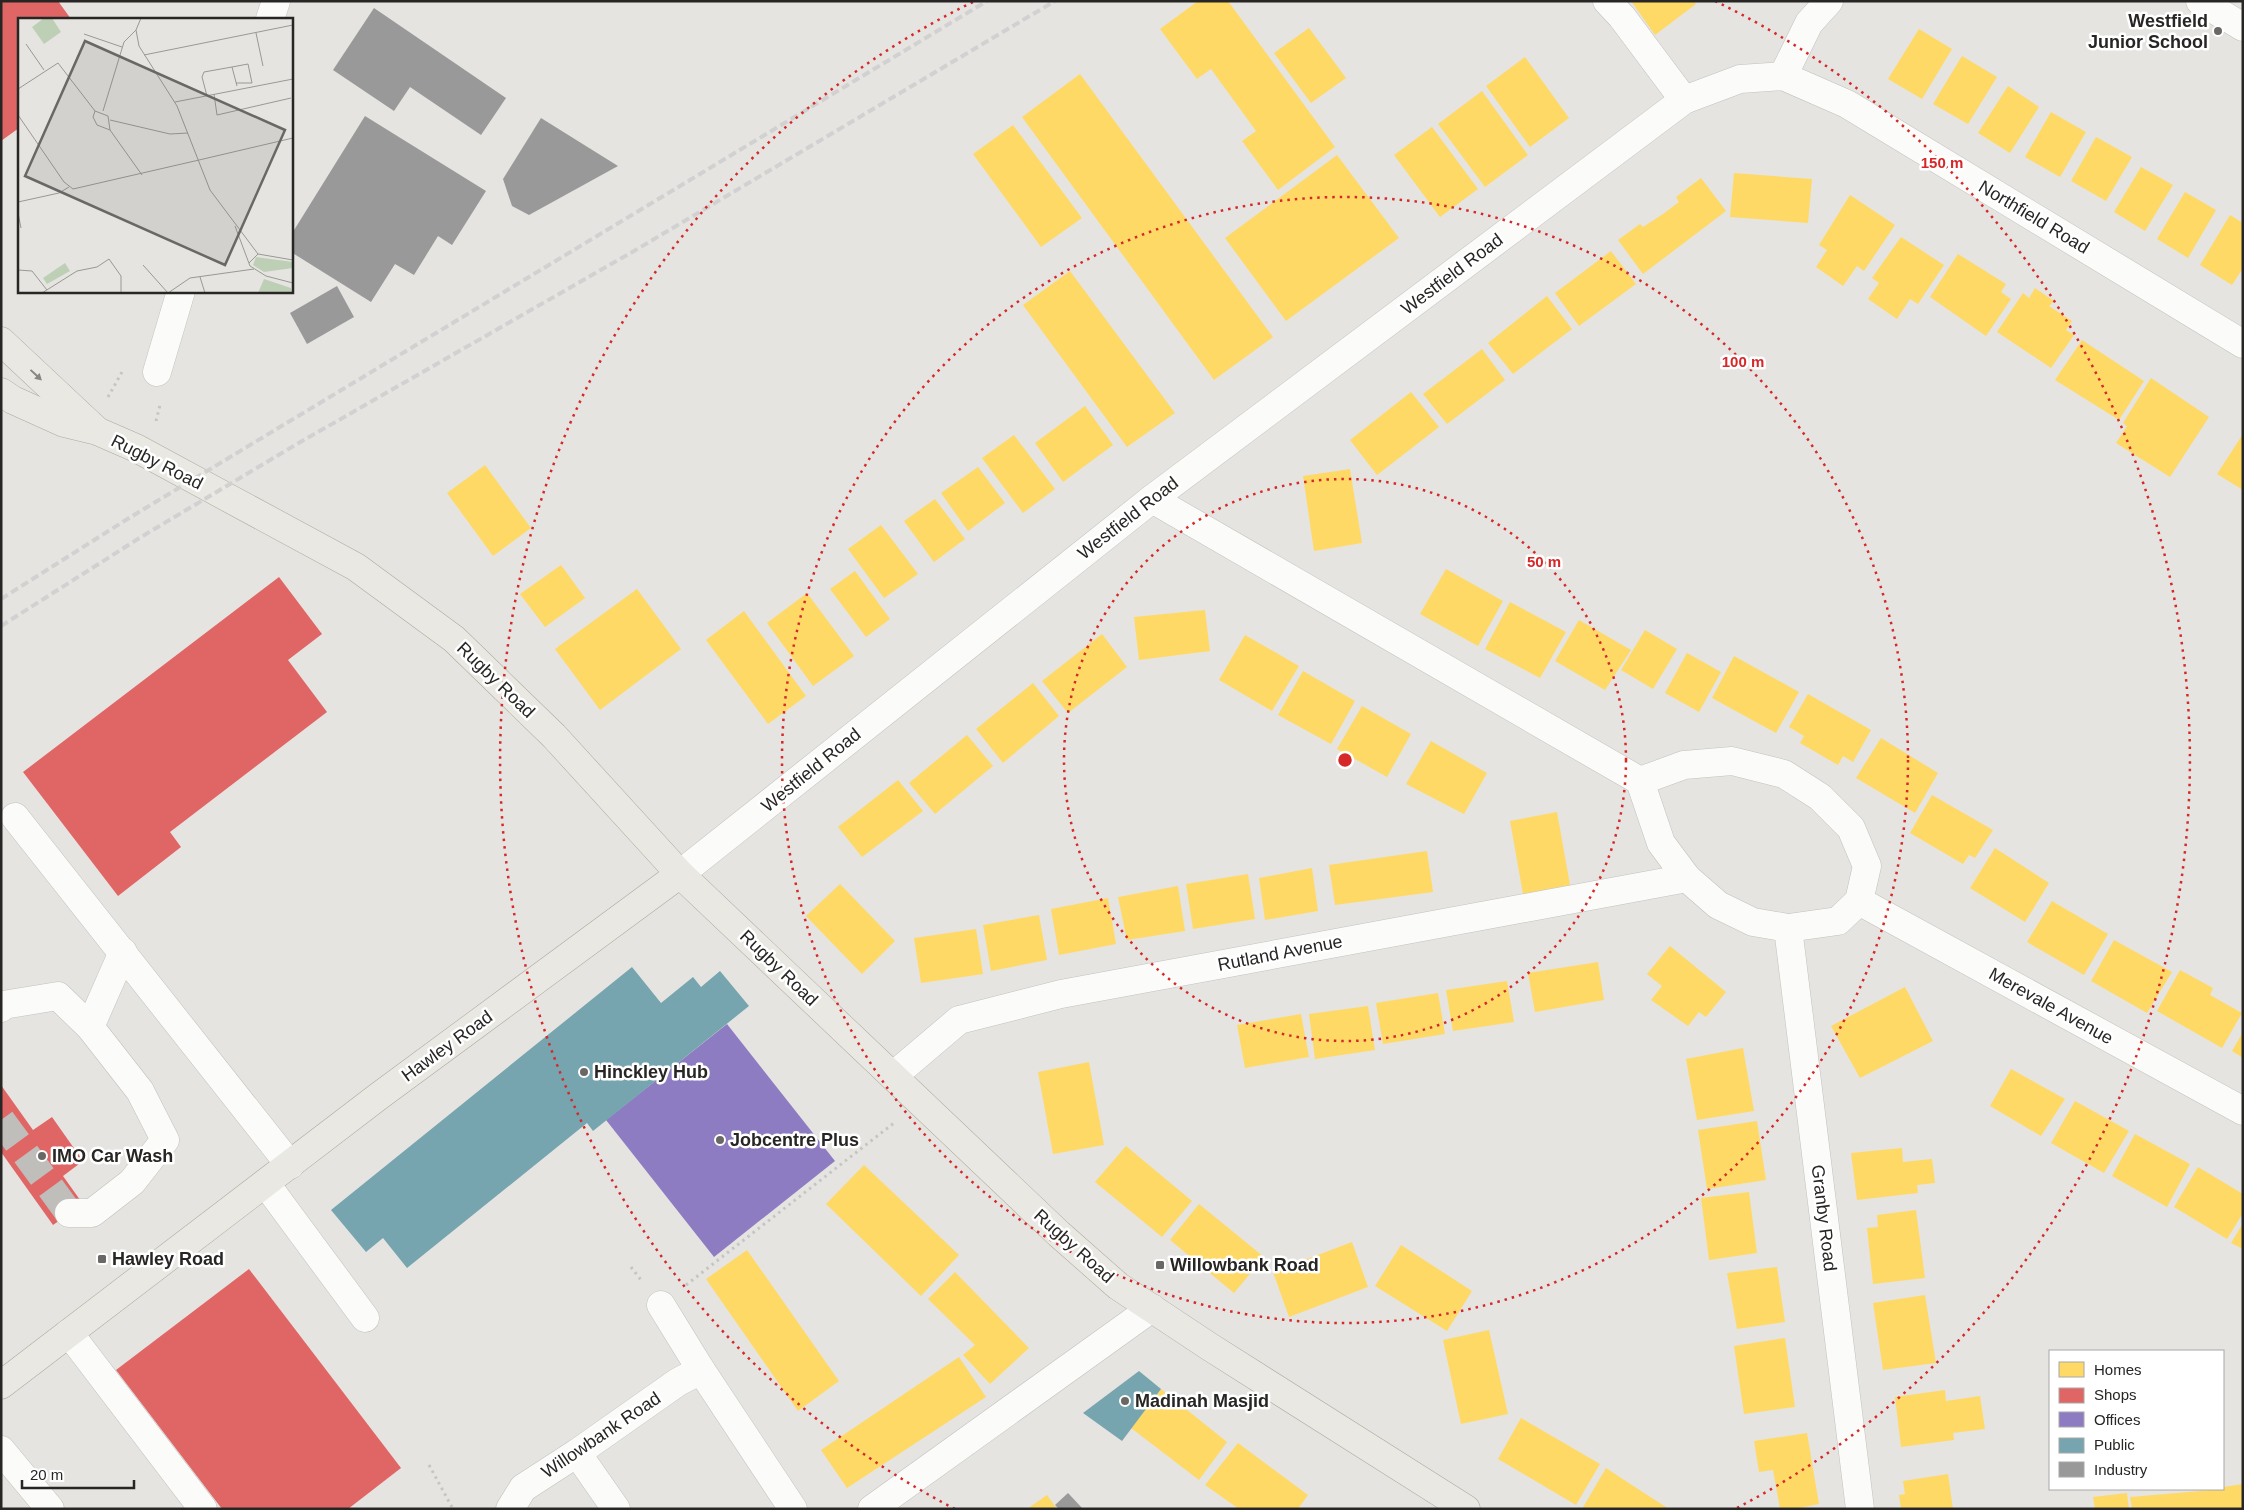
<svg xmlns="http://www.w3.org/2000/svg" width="2244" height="1510" font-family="Helvetica,sans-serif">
  <rect width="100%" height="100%" fill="#e6e4e1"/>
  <!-- homes -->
  <g fill="#ffd966">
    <path d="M1198 1H1228L1335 147 1278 190 1242 141 1256 131 1211 69 1197 79 1160 29Z"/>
    <path d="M1631 1H1694L1696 4 1655 35Z"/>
    <path d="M1309 28 1346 78 1311 103 1274 53Z"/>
    <path d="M1919 29 1952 49 1922 99 1888 79Z"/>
    <path d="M1962 56 1997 77 1968 124 1933 104Z"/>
    <path d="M1525 57 1569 118 1530 147 1486 86Z"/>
    <path d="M1080 74 1273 337 1214 380 1022 117Z"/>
    <path d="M2008 86 2039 107 2010 153 1978 133Z"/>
    <path d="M1482 91 1528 155 1485 187 1438 124Z"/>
    <path d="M2051 112 2086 132 2060 177 2025 157Z"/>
    <path d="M1013 125 1082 218 1041 247 973 154Z"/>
    <path d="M1432 127 1478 189 1440 217 1394 155Z"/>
    <path d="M2096 137 2132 157 2106 201 2071 181Z"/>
    <path d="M1337 155 1399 238 1286 321 1225 238Z"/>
    <path d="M2141 167 2173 185 2145 231 2114 212Z"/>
    <path d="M1734 173 1812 179 1808 223 1730 217Z"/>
    <path d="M1701 178 1726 211 1643 274 1618 240 1640 224 1643 227 1663 214 1679 202 1676 197Z"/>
    <path d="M2185 192 2216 210 2188 258 2157 239Z"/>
    <path d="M1850 195 1895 225 1864 271 1857 266 1843 286 1816 267 1827 250 1819 245Z"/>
    <path d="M2230 215 2243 223V268L2232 285 2200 265Z"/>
    <path d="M1901 237 1944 265 1918 304 1910 299 1897 319 1868 299 1879 283 1872 278Z"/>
    <path d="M1611 251 1636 284 1579 326 1555 293Z"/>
    <path d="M1958 254 2006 284 2001 292 2011 299 1986 336 1930 297Z"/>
    <path d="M1070 271 1175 413 1127 447 1023 305Z"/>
    <path d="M2035 288 2054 301 2049 306 2072 321 2066 330 2074 335 2051 368 1997 332 2023 293 2029 298Z"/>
    <path d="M1547 296 1572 329 1513 374 1488 343Z"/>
    <path d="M2082 340 2144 381 2119 420 2055 380Z"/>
    <path d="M1482 349 1505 380 1447 424 1423 394Z"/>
    <path d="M2151 378 2209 417 2170 477 2116 443 2127 426 2123 423Z"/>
    <path d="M1411 392 1439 427 1377 475 1350 440Z"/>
    <path d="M1085 406 1113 445 1063 482 1035 443Z"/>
    <path d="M2243 434V490L2217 474Z"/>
    <path d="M1014 435 1055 489 1023 513 982 458Z"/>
    <path d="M485 465 531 528 493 556 447 493Z"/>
    <path d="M978 467 1005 503 968 531 941 493Z"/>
    <path d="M1350 469 1362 543 1314 551 1303 476Z"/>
    <path d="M935 499 965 539 934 562 904 521Z"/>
    <path d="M881 525 918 574 884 598 848 549Z"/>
    <path d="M561 565 585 598 545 627 520 594Z"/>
    <path d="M1446 569 1503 601 1478 646 1420 614Z"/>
    <path d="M855 571 890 619 866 637 830 589Z"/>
    <path d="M637 589 681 649 600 710 555 649Z"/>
    <path d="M807 593 854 656 813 686 767 623Z"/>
    <path d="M1510 602 1566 632 1540 678 1485 649Z"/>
    <path d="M1205 610 1210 651 1139 660 1134 617Z"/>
    <path d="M744 611 806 696 768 724 706 640Z"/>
    <path d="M1579 620 1631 650 1605 690 1555 661Z"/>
    <path d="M1645 630 1677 649 1653 689 1621 670Z"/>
    <path d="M1102 634 1127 667 1068 713 1042 681Z"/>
    <path d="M1245 635 1299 666 1272 711 1219 680Z"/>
    <path d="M1687 653 1721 672 1699 712 1665 693Z"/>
    <path d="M1734 656 1799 692 1776 733 1712 698Z"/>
    <path d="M1303 671 1355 701 1331 744 1278 715Z"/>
    <path d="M1033 683 1059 716 1003 763 976 729Z"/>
    <path d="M1808 694 1871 730 1853 762 1843 756 1838 765 1800 743 1804 736 1789 727Z"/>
    <path d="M1362 706 1411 734 1387 777 1337 749Z"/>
    <path d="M967 735 993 766 935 814 909 783Z"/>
    <path d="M1881 738 1938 773 1915 813 1856 778Z"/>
    <path d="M1431 741 1487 773 1464 814 1406 784Z"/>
    <path d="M898 780 923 811 862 857 838 827Z"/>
    <path d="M1932 795 1993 830 1975 858 1969 855 1963 864 1910 833Z"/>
    <path d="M1557 812 1570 885 1523 894 1510 821Z"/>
    <path d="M1995 848 2049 883 2025 922 1970 888Z"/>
    <path d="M1427 851 1433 892 1335 905 1329 865Z"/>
    <path d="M1312 868 1318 911 1265 920 1259 878Z"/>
    <path d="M1248 874 1255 919 1193 929 1186 884Z"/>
    <path d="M840 884 895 941 862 974 806 916Z"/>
    <path d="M1178 886 1185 931 1127 940 1118 897Z"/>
    <path d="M1108 898 1116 944 1059 955 1051 909Z"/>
    <path d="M2052 901 2108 934 2084 975 2027 942Z"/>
    <path d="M1039 915 1047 960 991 971 983 925Z"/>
    <path d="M976 929 983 974 921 983 914 938Z"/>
    <path d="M2114 940 2172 972 2147 1013 2091 981Z"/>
    <path d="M1670 946 1726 992 1706 1017 1699 1012 1688 1026 1651 1000 1662 986 1647 974Z"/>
    <path d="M1598 962 1604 1000 1535 1012 1528 973Z"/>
    <path d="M2180 970 2213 988 2210 995 2242 1013 2222 1048 2157 1011Z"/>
    <path d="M1507 981 1514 1022 1453 1031 1446 990Z"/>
    <path d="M1905 987 1933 1041 1860 1078 1831 1026Z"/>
    <path d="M1438 993 1445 1034 1383 1044 1376 1003Z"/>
    <path d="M1368 1006 1375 1050 1315 1059 1309 1014Z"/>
    <path d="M1301 1014 1309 1057 1245 1068 1237 1025Z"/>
    <path d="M2243 1032V1058L2232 1051Z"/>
    <path d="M1743 1048 1754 1111 1697 1120 1686 1059Z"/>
    <path d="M1089 1062 1104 1145 1053 1154 1038 1072Z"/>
    <path d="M2011 1069 2065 1099 2041 1136 1990 1106Z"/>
    <path d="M2075 1101 2129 1131 2104 1173 2051 1143Z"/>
    <path d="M1757 1121 1766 1180 1707 1189 1698 1130Z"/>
    <path d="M2135 1134 2190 1164 2167 1207 2112 1176Z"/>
    <path d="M1126 1146 1192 1201 1162 1237 1095 1182Z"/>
    <path d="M1902 1148 1903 1162 1932 1159 1935 1183 1917 1185 1918 1193 1857 1200 1851 1153Z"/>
    <path d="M864 1165 959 1255 921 1296 826 1204Z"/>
    <path d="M2198 1167 2243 1194V1213L2227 1239 2174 1207Z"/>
    <path d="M1749 1192 1757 1253 1709 1260 1701 1198Z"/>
    <path d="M1199 1204 1264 1257 1234 1293 1170 1240Z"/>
    <path d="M1916 1210 1925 1278 1873 1284 1867 1228 1878 1227 1877 1215Z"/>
    <path d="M2243 1223V1249L2231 1243Z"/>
    <path d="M1352 1242 1368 1287 1289 1317 1273 1272Z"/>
    <path d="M1401 1245 1472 1291 1447 1331 1375 1286Z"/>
    <path d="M747 1250 839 1381 798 1411 706 1279Z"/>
    <path d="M1777 1267 1785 1322 1737 1329 1727 1273Z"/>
    <path d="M955 1272 1029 1348 990 1384 963 1355 975 1345 928 1299Z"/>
    <path d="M1925 1295 1936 1363 1883 1370 1873 1303Z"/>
    <path d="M1489 1330 1508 1414 1461 1424 1443 1340Z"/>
    <path d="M1785 1338 1795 1407 1744 1414 1734 1346Z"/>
    <path d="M959 1357 986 1397 847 1488 821 1450Z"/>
    <path d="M1161 1389 1227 1442 1199 1480 1131 1428Z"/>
    <path d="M1945 1390 1946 1401 1980 1396 1985 1429 1953 1433 1954 1440 1901 1447 1895 1397Z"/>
    <path d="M1521 1418 1600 1464 1576 1505 1498 1459Z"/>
    <path d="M1807 1433 1819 1504 1794 1509H1780L1773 1470 1759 1472 1754 1441Z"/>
    <path d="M1238 1443 1308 1495 1298 1509H1239L1205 1485Z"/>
    <path d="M1606 1468 1641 1491 1669 1509H1582Z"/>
    <path d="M1948 1474 1953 1509H1901L1899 1495 1905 1494 1903 1481Z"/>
    <path d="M2243 1484V1509H2132L2130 1497 2223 1489V1487Z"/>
    <path d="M2127 1493 2129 1509H2095L2093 1497Z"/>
    <path d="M1047 1495 1057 1509H1027Z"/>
  </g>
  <!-- shops -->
  <g fill="#e06666">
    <path d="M1 1H58L71 19H19V128L1 141Z"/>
    <path d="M279 577 322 634 288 660 327 712 170 832 181 847 118 896 23 772Z"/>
    <path d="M1 1085 33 1130 52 1117 83 1161 63 1176 83 1204 53 1225 1 1152Z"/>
    <path d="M249 1269 401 1468 348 1509H222L116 1370Z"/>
  </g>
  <!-- offices -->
  <path fill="#8e7cc3" d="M727 1024 835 1161 714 1257 606 1120Z"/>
  <!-- public -->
  <g fill="#76a5af">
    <path d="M632 967 661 1003 693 977 701 987 720 971 749 1006 593 1131 587 1123 407 1268 383 1238 366 1252 331 1210Z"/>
    <path d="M1139 1371 1161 1389 1122 1441 1083 1413Z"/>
  </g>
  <!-- industry -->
  <g fill="#999">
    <path d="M374 8 506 98 481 135 410 87 394 111 333 70Z"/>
    <path d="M365 116 486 191 452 245 438 236 414 275 395 264 371 302 291 252V235Z"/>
    <path d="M541 118 618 166 529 215 512 206 503 179Z"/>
    <path d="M337 286 354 317 307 344 290 313Z"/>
    <path d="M1068 1493 1083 1509H1059L1055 1505Z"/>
  </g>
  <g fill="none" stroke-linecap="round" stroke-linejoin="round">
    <!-- minor-tunnel -->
    <path stroke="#c0bebb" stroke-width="28" stroke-dasharray="28 14" stroke-linecap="butt" d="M1 1120 69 1213"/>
    <defs>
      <g id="minor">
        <path d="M1607 1 1622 17 1684 100"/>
        <path d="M2200 1 2243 27"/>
        <path d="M270 19 276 1"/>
        <path d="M1783 76 1809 23 1829 1"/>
        <path d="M157 372 181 291"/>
        <path d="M1152 499 1640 781 1661 843 1687 878 1718 905 1753 922 1788 928 1838 921 1859 901 1867 866 1851 828 1820 797 1784 774 1732 761 1684 765 1640 781"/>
        <path d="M15 817 290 1165"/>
        <path d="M680 874 1152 499 1684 100 1740 79 1783 76 1847 104 2243 344"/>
        <path d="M1859 901 2243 1111"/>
        <path d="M1788 928 1860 1509"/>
        <path d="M1 1008 3 1005 58 996 90 1027"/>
        <path d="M893 1076 959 1020 1061 994 1687 878"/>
        <path d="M266 1184 365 1318"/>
        <path d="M69 1213H92L132 1182 165 1140 140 1091 90 1027 123 952"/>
        <path d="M661 1305 701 1370"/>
        <path d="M69 1333 203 1509"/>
        <path d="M1 1450 50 1509"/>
        <path d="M577 1453 616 1509"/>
        <path d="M510 1509 523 1488 577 1453 678 1382 701 1370 793 1509"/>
        <path d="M872 1509 1152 1308"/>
      </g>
      <g id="major">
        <path d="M1 341 95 429"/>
        <path d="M1 392 13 400 64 423 97 431 136 448 356 567 454 639 554 736 680 874 1059 1234 1118 1286 1210 1347 1466 1509"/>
        <path d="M1 1385 379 1096 680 874"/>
      </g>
    </defs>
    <!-- minor casing -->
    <use href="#minor" stroke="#c2c1be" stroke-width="29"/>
    <!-- major casing -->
    <use href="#major" stroke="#ada99c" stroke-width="29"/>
    <!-- path -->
    <g stroke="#c5c5c4" stroke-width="3" stroke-dasharray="2.5 4" stroke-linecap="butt">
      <path d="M108 397 122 372"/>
      <path d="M156 421 160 405"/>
      <path d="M631 1267 641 1280"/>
      <path d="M686 1285 894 1123"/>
      <path d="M429 1465 453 1509"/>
    </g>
    <!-- minor -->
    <use href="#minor" stroke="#fbfbfa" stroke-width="28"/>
    <!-- major -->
    <use href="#major" stroke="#eae8e2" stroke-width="28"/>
    <!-- rail -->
    <g stroke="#d2d1d1" stroke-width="4" stroke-dasharray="8 4" stroke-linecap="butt">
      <path d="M1 599 129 518 987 1"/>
      <path d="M1 626 141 537 297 444 634 251 1055 1"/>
    </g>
  </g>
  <!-- one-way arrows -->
  <defs><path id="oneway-solid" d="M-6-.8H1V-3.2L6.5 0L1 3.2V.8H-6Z" transform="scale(1.25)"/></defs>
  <use fill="#888783" href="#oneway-solid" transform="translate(36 375) rotate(43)"/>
  <!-- distance rings -->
  <g fill="none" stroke="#d62828" stroke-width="2.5" stroke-dasharray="2.5 5">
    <circle cx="1345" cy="760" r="281"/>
    <circle cx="1345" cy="760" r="563"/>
    <path d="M955 1509A844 844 0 0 1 975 1M1715 1A844 844 0 0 1 1735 1509"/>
  </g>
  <!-- markers -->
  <g fill="#6a6866" stroke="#fff" stroke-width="2">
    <circle cx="2218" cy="31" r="5"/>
    <circle cx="584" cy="1072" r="5"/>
    <circle cx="720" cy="1140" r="5"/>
    <circle cx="42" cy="1156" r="5"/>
    <rect x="97" y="1254" width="10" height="10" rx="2.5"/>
    <rect x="1155" y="1260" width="10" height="10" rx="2.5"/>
    <circle cx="1125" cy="1401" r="5"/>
  </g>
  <g text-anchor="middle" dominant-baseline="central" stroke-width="5" stroke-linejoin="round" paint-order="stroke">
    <!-- poi labels -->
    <g font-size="18" font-weight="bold" fill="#272624" stroke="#fff" text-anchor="start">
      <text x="2208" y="21" text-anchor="end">Westfield<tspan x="2208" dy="21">Junior School</tspan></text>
      <text x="594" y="1072">Hinckley Hub</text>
      <text x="730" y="1140">Jobcentre Plus</text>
      <text x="52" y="1156">IMO Car Wash</text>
      <text x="112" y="1259">Hawley Road</text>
      <text x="1170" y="1265">Willowbank Road</text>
      <text x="1135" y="1401">Madinah Masjid</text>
    </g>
    <!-- street labels -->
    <g font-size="18" fill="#272624" stroke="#fff">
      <text transform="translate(2034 217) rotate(31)">Northfield Road</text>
      <text transform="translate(1452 274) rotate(-37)">Westfield Road</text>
      <text transform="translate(157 462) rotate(27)">Rugby Road</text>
      <text transform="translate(1128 518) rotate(-38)">Westfield Road</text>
      <text transform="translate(496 680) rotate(44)">Rugby Road</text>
      <text transform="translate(811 770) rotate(-39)">Westfield Road</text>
      <text transform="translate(1280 953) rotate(-11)">Rutland Avenue</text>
      <text transform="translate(779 968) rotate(44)">Rugby Road</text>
      <text transform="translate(2051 1006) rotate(29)">Merevale Avenue</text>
      <text transform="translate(447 1046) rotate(-36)">Hawley Road</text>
      <text transform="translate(1824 1218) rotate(83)">Granby Road</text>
      <text transform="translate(1074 1246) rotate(42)">Rugby Road</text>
      <text transform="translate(601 1435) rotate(-34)">Willowbank Road</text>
    </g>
  </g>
  <!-- overview -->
  <g transform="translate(18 18)">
    <rect width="275" height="275" fill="#e6e4e1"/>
    <path d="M26 0H34L43 14 26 26 14 9ZM238 239 275 244V250L246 254 235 247ZM47 245 52 253 29 266 25 260ZM246 261 273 270 274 275H240Z" fill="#bdd0b6"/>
    <path fill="none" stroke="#9a9895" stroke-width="1" d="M123 0 118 12 121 28 159 88 192 172 240 236M238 15 245 48M66 16 104 29M8 26 26 52M126 37 275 7M214 49 230 46 234 65H218M0 71 40 45 77 93M196 76 199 97 273 80M189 78 184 59 186 54 214 49 219 68M157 84 275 61M77 93 90 98 92 112 124 157M77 93 75 99 79 107 92 112M85 93 106 24 118 12M0 97 46 164 55 171 181 142M92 102 152 116 170 115M181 142 275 120M0 184 41 175 51 169M0 195 3 210M217 208 232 248 248 258 275 265M231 245 240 236 275 242M125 247 150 275M0 252 14 253 29 272M182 259 187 275M24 275 59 253 79 249 91 241 103 258V275M150 275 172 260 236 251"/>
    <path fill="#6a6866" fill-opacity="0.15" stroke="#6a6866" stroke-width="2.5" d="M67 23 267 112 207 247 7 158Z"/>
    <rect width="275" height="275" fill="none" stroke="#272624" stroke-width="2.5"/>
  </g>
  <circle cx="1345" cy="760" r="8" fill="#d62828" stroke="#fff" stroke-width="2.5"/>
  <g font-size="15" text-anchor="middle" font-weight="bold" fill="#d62828" stroke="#fff" stroke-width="5" stroke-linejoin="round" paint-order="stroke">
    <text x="1942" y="168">150 m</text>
    <text x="1743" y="367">100 m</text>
    <text x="1544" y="567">50 m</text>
  </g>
  <!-- border -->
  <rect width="2244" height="1510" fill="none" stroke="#272624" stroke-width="5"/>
  <!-- legend -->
  <rect x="2049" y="1350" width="175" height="140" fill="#ffffff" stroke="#a9a8a7"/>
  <rect x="2059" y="1362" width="25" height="15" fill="#ffd966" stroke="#a9a8a7"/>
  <text x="2094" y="1375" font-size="15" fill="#272624">Homes</text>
  <rect x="2059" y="1388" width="25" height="15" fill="#e06666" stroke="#a9a8a7"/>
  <text x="2094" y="1400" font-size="15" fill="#272624">Shops</text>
  <rect x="2059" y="1412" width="25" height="15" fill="#8e7cc3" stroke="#a9a8a7"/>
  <text x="2094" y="1425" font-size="15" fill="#272624">Offices</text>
  <rect x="2059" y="1438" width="25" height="15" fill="#76a5af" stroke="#a9a8a7"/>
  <text x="2094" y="1450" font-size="15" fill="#272624">Public</text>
  <rect x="2059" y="1462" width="25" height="15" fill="#999999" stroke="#a9a8a7"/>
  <text x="2094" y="1475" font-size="15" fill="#272624">Industry</text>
  <!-- scale -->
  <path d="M22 1480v8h112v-8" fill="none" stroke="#272624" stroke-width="2.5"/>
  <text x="30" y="1480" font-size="15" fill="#272624" stroke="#ffffff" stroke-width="4" paint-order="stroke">20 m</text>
</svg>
